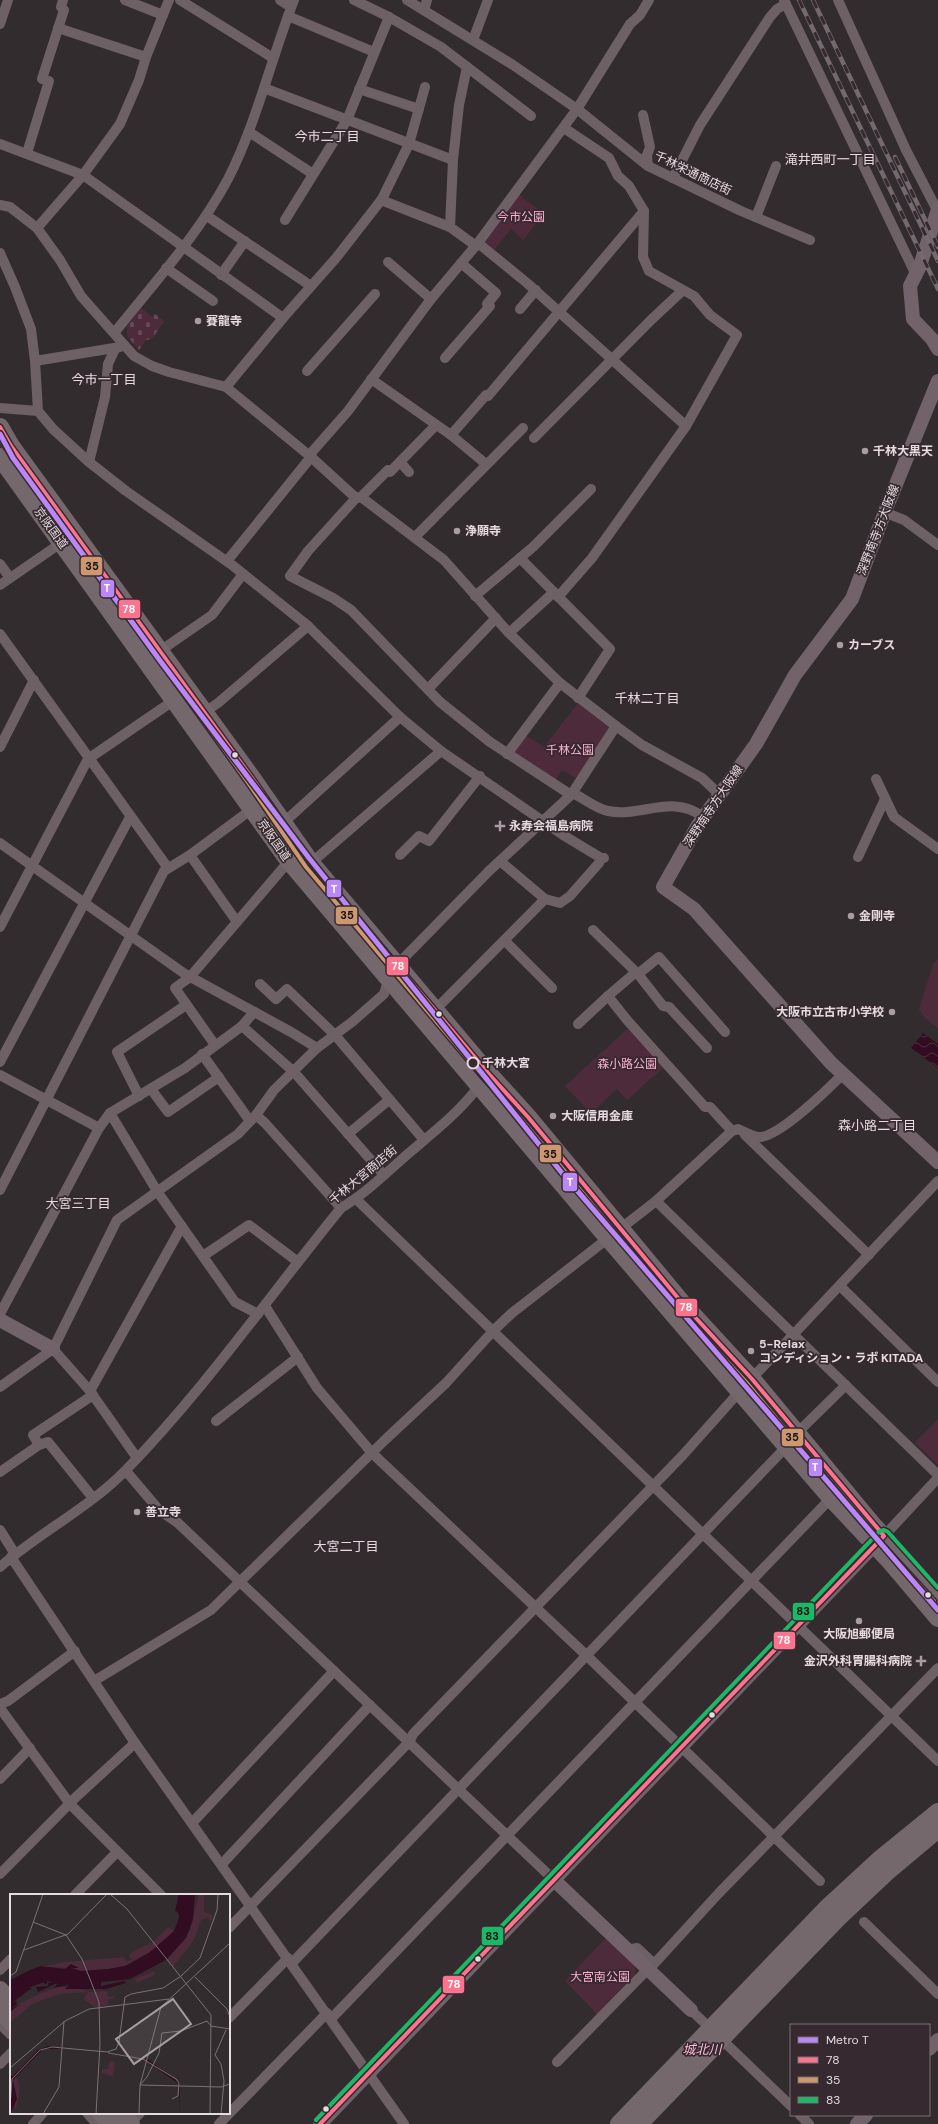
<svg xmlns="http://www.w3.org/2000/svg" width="938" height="2124" font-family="'DM Sans','Noto Sans JP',sans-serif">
  <defs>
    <pattern id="cemetery-stones" width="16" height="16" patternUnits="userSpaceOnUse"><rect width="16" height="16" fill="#4e2b3a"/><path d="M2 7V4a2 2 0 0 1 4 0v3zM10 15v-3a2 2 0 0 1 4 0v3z" fill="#674956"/></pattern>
    <pattern id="water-waves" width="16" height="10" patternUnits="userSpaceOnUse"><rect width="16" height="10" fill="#320c20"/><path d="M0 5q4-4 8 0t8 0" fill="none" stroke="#502f40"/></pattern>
  </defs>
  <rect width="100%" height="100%" fill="#332c2f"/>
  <!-- cemetery -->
  <path fill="url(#cemetery-stones)" d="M141 308 152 317 155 314 164 321 152 339 146 340 139 350 127 336V326Z"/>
  <!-- green -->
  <g fill="#4e2b3a">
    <path d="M518 194 544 214 523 240 511 229 494 250 486 243 485 238Z"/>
    <path d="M578 703 610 726 577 779 562 770 555 781 512 753 525 735 544 747Z"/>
    <path d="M938 959V1028L925 1018 919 1009 933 964Z"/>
    <path d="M626 1030H632L664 1067 627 1100 617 1089 591 1113 565 1086Z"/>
    <path d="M938 1419V1465L915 1443Z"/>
    <path d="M607 1937 635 1964V1974L597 2014 565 1981Z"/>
  </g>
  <!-- water -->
  <path fill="url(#water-waves)" d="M923 1033 938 1044V1068L911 1048Z"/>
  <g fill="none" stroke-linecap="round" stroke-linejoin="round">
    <!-- street -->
    <g stroke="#6e6166" stroke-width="10">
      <path d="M125 0 163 15"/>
      <path d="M180 0 273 58"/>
      <path d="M280 0 291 7"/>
      <path d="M354 0 389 17 441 47 531 116"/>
      <path d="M407 0 513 65 577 109 648 166 741 211 810 240"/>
      <path d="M784 0 916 275"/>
      <path d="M838 0 906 150 937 210"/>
      <path d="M424 10 427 0"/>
      <path d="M288 16 374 52"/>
      <path d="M0 24 8 0"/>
      <path d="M58 28 146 57"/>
      <path d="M473 40 488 0"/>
      <path d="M42 79 64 10 61 7 63 0"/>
      <path d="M264 88 453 160 450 227 476 246"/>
      <path d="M359 89 419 109"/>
      <path d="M643 115 650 147 647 155 648 166"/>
      <path d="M249 132 313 174"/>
      <path d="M0 144 83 175 283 318"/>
      <path d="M27 153 49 81"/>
      <path d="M453 160 459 105 467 67"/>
      <path d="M673 178 700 125 770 17 777 9 786 4"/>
      <path d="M381 200 450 227"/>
      <path d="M0 205 10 207 37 228 60 260 81 296 134 356 152 366 169 372 226 387 311 457 356 498"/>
      <path d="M207 216 311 286"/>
      <path d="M756 217 776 166"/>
      <path d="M285 220 347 120 389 17"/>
      <path d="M37 228 83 175 120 124 139 80 146 57 169 0"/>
      <path d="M478 243 527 283 686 426"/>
      <path d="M0 253 15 287 31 329 35 361 38 411 53 429 89 462 126 491 232 565 308 626 400 717 441 751 563 835 601 858H604"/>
      <path d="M388 262 431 299"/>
      <path d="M166 268 213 301"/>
      <path d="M221 275 245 241"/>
      <path d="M520 309 536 290"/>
      <path d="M115 332C154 283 198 235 228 179 257 122 271 59 294 0"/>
      <path d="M445 358 490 306 487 304 496 293 461 263"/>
      <path d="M35 361 120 347"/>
      <path d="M307 371 375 294"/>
      <path d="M371 379 451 435 486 464"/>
      <path d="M226 387 283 318 336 258 382 199 409 144 425 87"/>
      <path d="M488 396 644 211"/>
      <path d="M0 408 38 411"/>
      <path d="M436 425 390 472 388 470 361 497 356 498 308 551 290 576 333 598 351 610 440 702 490 742 571 795"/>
      <path d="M451 435 486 395"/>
      <path d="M534 438 651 320 682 291"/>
      <path d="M89 462 105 397 108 364 115 349"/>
      <path d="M400 462 409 472"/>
      <path d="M361 497 444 560 507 631 560 683 616 726 642 745 702 778 720 795"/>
      <path d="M884 512 904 520 938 545"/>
      <path d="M415 537 523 428"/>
      <path d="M520 558 610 649 578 698"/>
      <path d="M227 561 311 457 312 452 348 411 431 299 478 243 517 190 577 109 630 24 640 15 649 0"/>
      <path d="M0 564 10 578"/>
      <path d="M0 585 61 543"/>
      <path d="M475 596 533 547 591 489"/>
      <path d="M558 597 592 558 686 426 737 335 710 315 694 296 649 271 643 257 644 211 629 186 618 176 609 158 564 128"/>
      <path d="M509 633 554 592"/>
      <path d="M0 634 168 868"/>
      <path d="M160 651 212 615 243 574"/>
      <path d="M428 689 496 618"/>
      <path d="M201 711 205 712 218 703 308 626"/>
      <path d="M0 747 34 680"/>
      <path d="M507 754 560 683"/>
      <path d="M876 779 894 817 938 849"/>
      <path d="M573 793C583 798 596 809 608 811 640 818 673 793 703 817"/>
      <path d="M282 824 400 717"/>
      <path d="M0 843 185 974 291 1032 317 1048"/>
      <path d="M190 855 237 922"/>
      <path d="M400 855 419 836 429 841 480 776"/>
      <path d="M858 857 885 799"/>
      <path d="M500 861 545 899 560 903 570 896 599 863 601 858"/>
      <path d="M311 863 441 751"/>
      <path d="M0 927 88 759 173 701 178 702"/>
      <path d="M593 930 636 972 608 996 627 1020 705 1107H710L732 1131"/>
      <path d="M505 941 552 988"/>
      <path d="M636 972 638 974 659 957 725 1032"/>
      <path d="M638 974 663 1006 669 1007 707 1048"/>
      <path d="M260 984 276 999 287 989 335 1035 424 1140"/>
      <path d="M435 1010 545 899"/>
      <path d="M578 1024 608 996"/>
      <path d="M242 1026 294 1072 384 1175"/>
      <path d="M215 1045 175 988 190 977 289 861"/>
      <path d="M202 1054 250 1121"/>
      <path d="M0 1062 130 817"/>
      <path d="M0 1075 99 1128"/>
      <path d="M151 1089 168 1112 219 1077"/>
      <path d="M139 1096 117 1052 186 1005"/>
      <path d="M110 1113 157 1191 235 1302 258 1314"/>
      <path d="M256 1115 265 1123 341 1208"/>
      <path d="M348 1134 389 1100"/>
      <path d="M745 1135 869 1255"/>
      <path d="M0 1190 164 871 190 855 252 809"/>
      <path d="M356 1199 938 1761"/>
      <path d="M656 1201 938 1475"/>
      <path d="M203 1256 249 1225 298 1262"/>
      <path d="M840 1286 938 1382"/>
      <path d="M265 1306 317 1388 372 1453 586 1655 820 1881"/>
      <path d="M0 1314 99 1128 110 1113 185 1068 242 1026 254 1012"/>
      <path d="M53 1349 90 1391 137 1458"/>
      <path d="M0 1387 53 1349 117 1220 238 1134 256 1115 274 1090 317 1048 352 1022 384 994 388 980 397 965 489 871 571 795 616 726"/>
      <path d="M90 1391 182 1226"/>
      <path d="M216 1421 298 1357"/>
      <path d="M797 1433 846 1385"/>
      <path d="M39 1445 33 1435 93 1395"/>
      <path d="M126 1471 159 1510 178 1523 554 1880"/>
      <path d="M0 1472 39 1445 48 1442 93 1498"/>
      <path d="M0 1530 15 1554"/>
      <path d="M884 1536 938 1478"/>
      <path d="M11 1557 135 1743 404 2124"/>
      <path d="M0 1567C40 1532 89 1508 126 1470 205 1389 270 1295 341 1208 363 1195 382 1177 401 1160 428 1136 460 1113 481 1083"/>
      <path d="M94 1681 211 1610 387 1438 446 1383 493 1331 512 1313 656 1201 732 1131 738 1129C744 1132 752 1136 758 1137 777 1139 829 1088 843 1074"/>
      <path d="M0 1704 8 1701 75 1651"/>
      <path d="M0 1708 70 1804 161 1895"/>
      <path d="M0 1779 30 1748"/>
      <path d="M193 1822 334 1671"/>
      <path d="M222 1864 370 1705"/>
      <path d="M0 1874 76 1797 135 1743"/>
      <path d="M75 1895 117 1852"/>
      <path d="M864 1922 938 1994"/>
      <path d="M229 1928 410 1741 413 1734 683 1455 740 1391 938 1181"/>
      <path d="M627 1950 637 1948 654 1964 718 1894 938 1668"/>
      <path d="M292 1963 787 1446"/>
      <path d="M0 1970 11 1959"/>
      <path d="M691 2010 791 2106"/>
      <path d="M229 2018 288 1958"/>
      <path d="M331 2019 831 1498"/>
      <path d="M0 2024 11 2035"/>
      <path d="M557 2062 648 1969"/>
      <path d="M0 2064 11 2053"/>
      <path d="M87 2113 97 2124"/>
      <path d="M800 2115 809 2124"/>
      <path d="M135 2118 140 2113"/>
      <path d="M33 2124 43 2113"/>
      <path d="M219 2124 327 2013"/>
    </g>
    <!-- secondary -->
    <g stroke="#716369" stroke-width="14">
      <path d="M938 209 920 266 910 286 913 319 932 339 938 349"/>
      <path d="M938 381 886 509 852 599 795 675 756 744 698 825 663 887 694 909 831 1063 938 1162"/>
      <path d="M0 1320 53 1349"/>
      <path d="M554 1880 691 2010"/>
      <path d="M929 2049 938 2040"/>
      <path d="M320 2124 882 1537"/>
      <path d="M857 2124 866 2115"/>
    </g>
    <!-- highway -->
    <g stroke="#75686d" stroke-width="18">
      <path d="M0 427 11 446 252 778 311 863 488 1073 528 1117 683 1304 752 1379 872 1524 938 1597"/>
      <path d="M0 457 289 861 608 1238 831 1498 889 1560 938 1618"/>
      <path d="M0 1990 11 2002"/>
      <path d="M0 2010 11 2022"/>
      <path d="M101 2113 111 2124"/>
      <path d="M121 2113 131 2124"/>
    </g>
    <defs>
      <g id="rail">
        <path d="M799 0 938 289"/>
        <path d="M813 0 938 261"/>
        <path d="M895 157 938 247"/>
      </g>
    </defs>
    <!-- rail casing -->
    <use href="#rail" stroke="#74696e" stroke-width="4.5"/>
    <!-- rail -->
    <use href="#rail" stroke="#36292f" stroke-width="3" stroke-dasharray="9" stroke-linecap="butt"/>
    <!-- highway-bridge -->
    <g stroke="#75686d" stroke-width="18">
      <path d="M619 2124 828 1907 879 1860 938 1812"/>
      <path d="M639 2124 838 1918 889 1870 938 1829"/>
    </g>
    <defs>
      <path id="bus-1" d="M0 427 11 446 252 778 311 863 488 1073 528 1117 683 1304 752 1379 884 1536 320 2124"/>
      <path id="bus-2" d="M0 439 247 781 306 867 483 1077 523 1121 678 1308 747 1383 867 1528 934 1601"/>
      <path id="bus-3" d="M316 2120 880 1531 884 1530 888 1532 938 1588"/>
    </defs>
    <!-- bus-1 casing -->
    <use href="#bus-1" stroke="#36292f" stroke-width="7"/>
    <!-- bus-2 casing -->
    <use href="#bus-2" stroke="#36292f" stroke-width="7"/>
    <!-- bus-3 casing -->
    <use href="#bus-3" stroke="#36292f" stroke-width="7"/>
    <!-- bus-1 -->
    <use href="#bus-1" stroke="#fc738d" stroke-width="4"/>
    <!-- bus-2 -->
    <use href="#bus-2" stroke="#cd976f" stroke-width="4"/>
    <!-- bus-3 -->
    <use href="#bus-3" stroke="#1ab867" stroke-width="4"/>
    <defs>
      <path id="metro-1" d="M0 434 13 458 161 662 309 858 562 1173 938 1610"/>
    </defs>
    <!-- metro-1 casing -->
    <use href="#metro-1" stroke="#36292f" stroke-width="8"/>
    <!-- metro-1 -->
    <use href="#metro-1" stroke="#b988f6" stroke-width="5"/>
  </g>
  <!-- markers -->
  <g fill="#a79ea1" stroke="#36292f" stroke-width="1.5">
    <circle cx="198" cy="321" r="4"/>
    <circle cx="865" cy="451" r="4"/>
    <circle cx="457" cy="531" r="4"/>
    <circle cx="840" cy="645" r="4"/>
    <path d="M498 820h4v4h4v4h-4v4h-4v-4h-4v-4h4z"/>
    <circle cx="851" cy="916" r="4"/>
    <circle cx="892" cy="1012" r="4"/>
    <circle cx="553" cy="1116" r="4"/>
    <circle cx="751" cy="1351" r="4"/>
    <circle cx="137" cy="1512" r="4"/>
    <circle cx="859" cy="1621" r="4"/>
    <path d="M919 1655h4v4h4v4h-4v4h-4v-4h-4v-4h4z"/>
  </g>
  <g fill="#e5dcdf" stroke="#36292f" stroke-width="1.5">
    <circle cx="235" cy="755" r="3.5"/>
    <circle cx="439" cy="1014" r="3.5"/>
    <circle cx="928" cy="1595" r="3.5"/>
    <circle cx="712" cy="1715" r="3.5"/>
    <circle cx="478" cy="1959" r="3.5"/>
    <circle cx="326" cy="2109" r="3.5"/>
  </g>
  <circle fill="#36292f" stroke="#e5dcdf" stroke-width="2" cx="473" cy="1063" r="5.5"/>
  <g text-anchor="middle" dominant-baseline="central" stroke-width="3.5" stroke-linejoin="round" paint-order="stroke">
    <!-- street labels -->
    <g font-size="12" fill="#e5dcdf" stroke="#36292f">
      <text transform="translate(693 173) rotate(26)">千林栄通商店街</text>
      <text transform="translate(51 528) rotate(54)">京阪国道</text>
      <text transform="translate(878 530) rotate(-69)">深野南寺方大阪線</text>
      <text transform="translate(713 806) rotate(-56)">深野南寺方大阪線</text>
      <text transform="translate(274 840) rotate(55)">京阪国道</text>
      <text transform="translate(363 1175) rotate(-40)">千林大宮商店街</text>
    </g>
    <!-- park labels -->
    <g font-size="12" fill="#feafd1" stroke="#36292f">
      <text x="521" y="217">今市公園</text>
      <text x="570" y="750">千林公園</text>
      <text x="627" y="1064">森小路公園</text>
      <text x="600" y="1977">大宮南公園</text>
    </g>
    <!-- poi labels -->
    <g font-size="12" font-weight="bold" fill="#e5dcdf" stroke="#36292f" text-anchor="start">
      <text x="206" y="321">賽龍寺</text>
      <text x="873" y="451">千林大黒天</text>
      <text x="465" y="531">浄願寺</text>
      <text x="848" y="645">カーブス</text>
      <text x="509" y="826">永寿会福島病院</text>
      <text x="859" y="916">金剛寺</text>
      <text x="884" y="1012" text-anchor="end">大阪市立古市小学校</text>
      <text x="561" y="1116">大阪信用金庫</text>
      <text x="759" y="1344">5-Relax<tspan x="759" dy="14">コンディション・ラボ KITADA</tspan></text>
      <text x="145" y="1512">善立寺</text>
      <text x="859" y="1634" text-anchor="middle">大阪旭郵便局</text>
      <text x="912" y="1661" text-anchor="end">金沢外科胃腸科病院</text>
    </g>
    <!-- stop labels -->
    <g font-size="12" font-weight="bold" fill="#e5dcdf" stroke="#36292f" text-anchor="start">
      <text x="482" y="1063">千林大宮</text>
    </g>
    <!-- neighbourhood labels -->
    <g font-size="13" fill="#e5dcdf" stroke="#36292f">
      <text x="327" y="136">今市二丁目</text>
      <text x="830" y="159">滝井西町一丁目</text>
      <text x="104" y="379">今市一丁目</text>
      <text x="647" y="698">千林二丁目</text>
      <text x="877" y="1125">森小路二丁目</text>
      <text x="78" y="1203">大宮三丁目</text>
      <text x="346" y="1546">大宮二丁目</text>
    </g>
    <!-- water labels -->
    <g font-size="13" font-style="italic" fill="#fdbdd8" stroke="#36292f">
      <text x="702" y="2049">城北川</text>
    </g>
  </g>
  <!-- overview -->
  <g transform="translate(10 1894)">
    <rect width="220" height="220" fill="#332c2f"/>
    <path d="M114 63 116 68 120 66 124 67 115 72 98 75 71 77 61 74 65 73 61 70 60 74 36 73 21 75 55 68Z" fill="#4e2b3a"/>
    <path d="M189 0H194V18L203 22 201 28 198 23 191 26 184 46 163 73 157 66 180 37ZM158 33 165 37 154 49 124 67 119 63 120 59 143 48ZM144 77 145 81 127 89 125 85ZM48 93 70 95 79 98 97 97 98 103 104 102V105H98V111L84 113 74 105 78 98 49 100 22 110 0 129V118L11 109 31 99ZM99 167 105 168 103 183 92 179V175H98ZM6 182 10 195 6 214 2 220 5 214 3 186Z" fill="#4e2b3a"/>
    <path d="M169 0H185L183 25 176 44 156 66 120 85 91 88V92L114 87 116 89 96 95H55L59 91 43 94 46 92 47 89 28 98 26 93 38 92V89L42 88 37 87V90L33 89 34 88 18 94H22L7 105 3 109 6 107 7 110 1 115 10 110 0 118V86L18 77 30 72 55 75 61 70 69 74H62L71 77 98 75 115 72 139 59 164 37 169 24 168 18 165 17ZM38 152 135 165 139 166 170 189V220L169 190 132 164 60 155H33L3 186 7 205 0 220V181L3 182 28 156Z" fill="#320c20"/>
    <path fill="none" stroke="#7a7275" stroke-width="1" d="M100 0 117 15 201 121 200 220M23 28 56 41 72 65 89 108 90 150 86 220M14 56 58 40 97 0M0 82 6 78 33 0M185 83 217 115 220 123M98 159 133 165 166 185 169 189 168 202 162 205M0 174 55 127 79 115 159 105M130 191 137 183 149 159 152 139 171 137 197 127 201 132 220 135M130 191 211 193 220 190M0 213 2 185 30 156 42 153 97 158 106 155 109 148 115 103 121 100 153 94 171 82 190 64 207 16 208 0M33 220 49 193 54 127M129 220 130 191 151 113 220 49M211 220 214 187 211 170 205 161 216 136"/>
    <path fill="#a79ea1" fill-opacity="0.15" stroke="#a79ea1" stroke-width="2" d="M163 105 181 130 124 170 106 145Z"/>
    <rect width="220" height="220" fill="none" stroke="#e5dcdf" stroke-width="2"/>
  </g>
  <g stroke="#36292f" stroke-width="1.5">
    <rect x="80" y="556" width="23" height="20" rx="4" fill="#cd976f"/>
    <rect x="100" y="579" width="15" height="19" rx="4" fill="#b988f6"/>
    <rect x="118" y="599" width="23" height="20" rx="4" fill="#fc738d"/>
    <rect x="326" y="879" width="16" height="19" rx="4" fill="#b988f6"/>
    <rect x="335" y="906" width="23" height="19" rx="4" fill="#cd976f"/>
    <rect x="386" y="956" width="23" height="20" rx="4" fill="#fc738d"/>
    <rect x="539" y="1144" width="23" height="19" rx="4" fill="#cd976f"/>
    <rect x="562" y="1172" width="16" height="20" rx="4" fill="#b988f6"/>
    <rect x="675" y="1298" width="23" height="19" rx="4" fill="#fc738d"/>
    <rect x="781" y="1428" width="23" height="19" rx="4" fill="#cd976f"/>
    <rect x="808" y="1458" width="15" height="19" rx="4" fill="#b988f6"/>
    <rect x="792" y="1602" width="23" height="19" rx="4" fill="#1ab867"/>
    <rect x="773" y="1631" width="23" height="19" rx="4" fill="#fc738d"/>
    <rect x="481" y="1926" width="23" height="20" rx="4" fill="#1ab867"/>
    <rect x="442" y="1975" width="23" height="19" rx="4" fill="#fc738d"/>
  </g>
  <g font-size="11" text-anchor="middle" font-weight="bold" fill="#fff">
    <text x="107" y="592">T</text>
    <text x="129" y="613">78</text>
    <text x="334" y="893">T</text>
    <text x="398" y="970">78</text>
    <text x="570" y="1186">T</text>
    <text x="686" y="1311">78</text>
    <text x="815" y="1471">T</text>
    <text x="784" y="1644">78</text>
    <text x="454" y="1988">78</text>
  </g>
  <g font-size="11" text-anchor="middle" font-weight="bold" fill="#111">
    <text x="92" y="570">35</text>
    <text x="347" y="919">35</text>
    <text x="550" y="1158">35</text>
    <text x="792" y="1441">35</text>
    <text x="803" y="1615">83</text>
    <text x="492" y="1940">83</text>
  </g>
  <!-- legend -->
  <rect x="790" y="2024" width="140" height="92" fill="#36292f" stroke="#7c7175"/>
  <rect x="798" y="2037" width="20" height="6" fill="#b988f6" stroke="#7c7175"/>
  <text x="826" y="2044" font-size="12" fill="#e5dcdf">Metro T</text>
  <rect x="798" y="2057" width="20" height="6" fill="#fc738d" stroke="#7c7175"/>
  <text x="826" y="2064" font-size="12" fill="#e5dcdf">78</text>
  <rect x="798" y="2077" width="20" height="6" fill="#cd976f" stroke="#7c7175"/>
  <text x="826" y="2084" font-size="12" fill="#e5dcdf">35</text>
  <rect x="798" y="2097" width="20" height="6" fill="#1ab867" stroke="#7c7175"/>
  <text x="826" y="2104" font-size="12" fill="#e5dcdf">83</text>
</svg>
